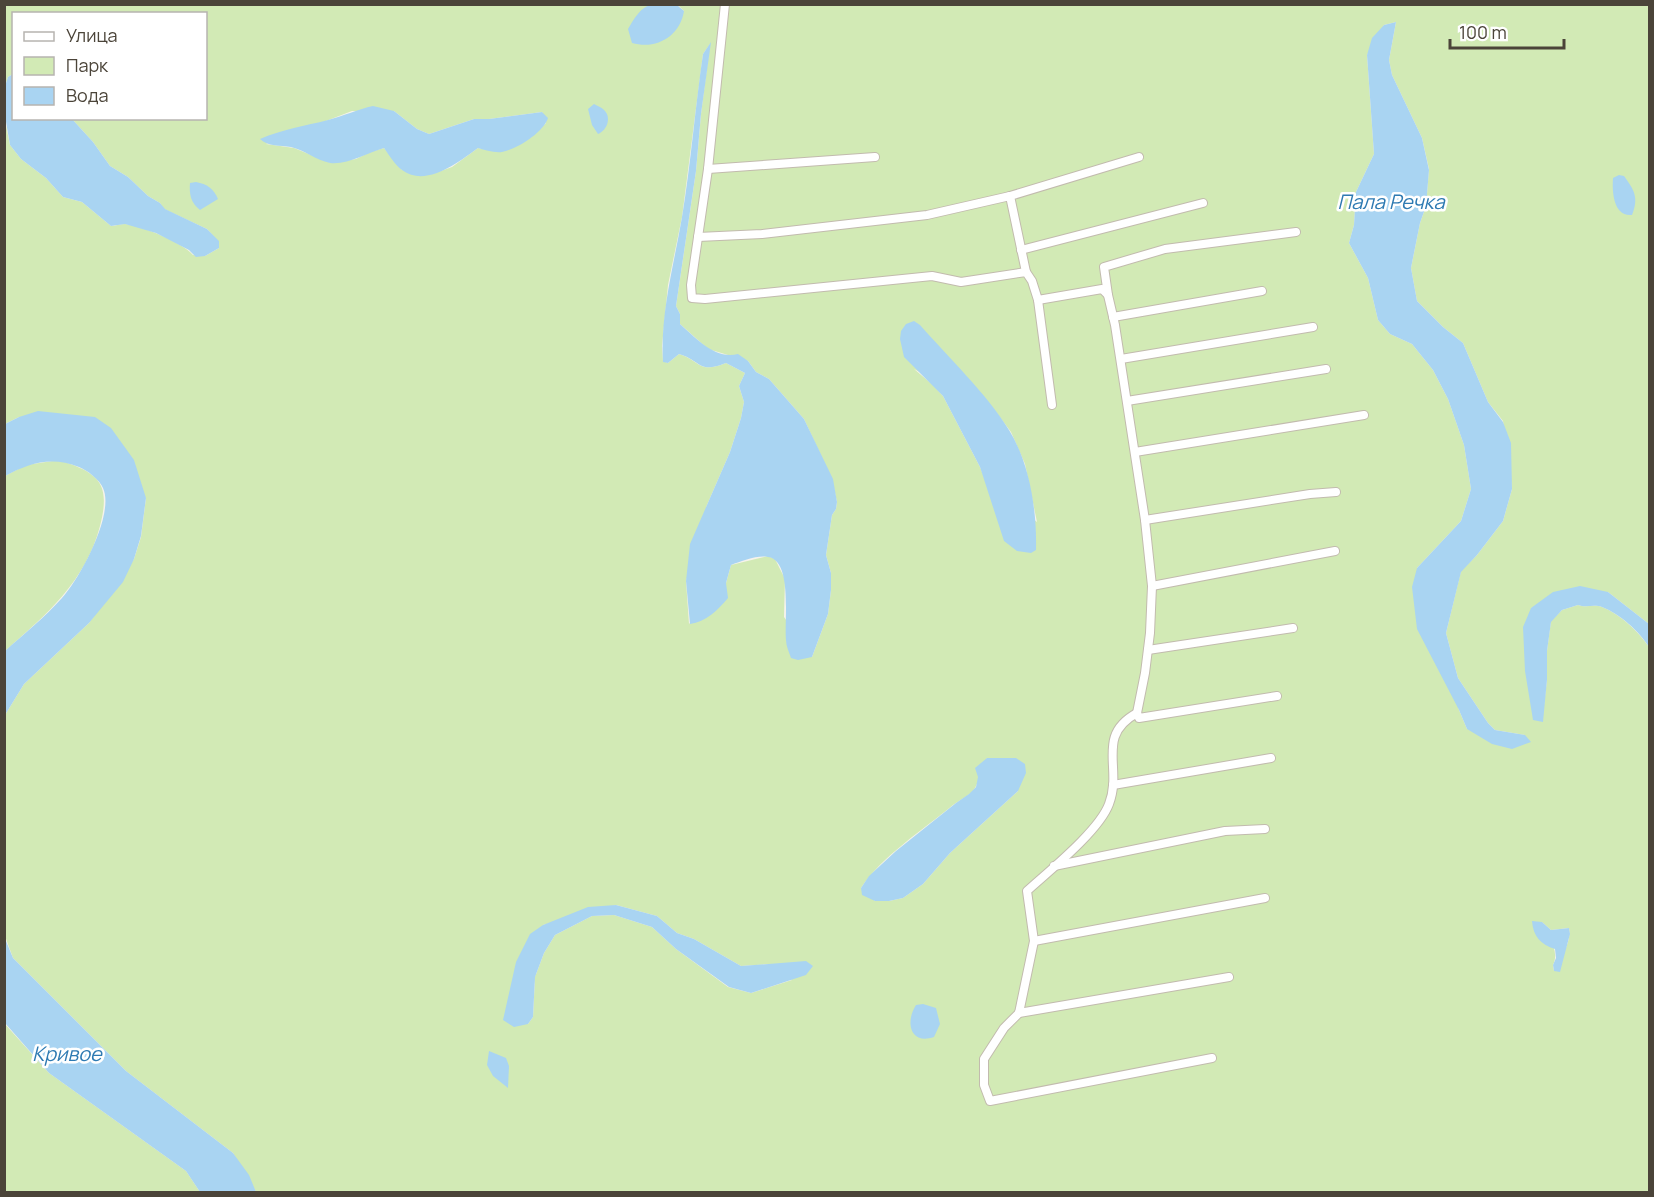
<svg xmlns="http://www.w3.org/2000/svg" width="1654" height="1197" font-family="Manrope,sans-serif">
  <rect width="100%" height="100%" fill="#f6f3ec"/>
  <!-- green -->
  <g fill="#d2eab5" fill-rule="evenodd">
    <path d="M677 4 1649 5V624L1608 592 1531 608 1542 722 1547 680V651L1551 621 1562 610 1578 605C1586 608 1594 604 1602 607 1620 614 1638 631 1649 647V1192H256L233 1153 126 1071 13 958 5 936V715L24 684 89 623 134 559 141 537 146 498 19 417 5 424 4 116 10 145 21 159 46 178 63 197 82 202 111 226C115 226 120 224 125 224 142 226 182 242 193 255L205 256 219 248 218 241 207 229 164 209 160 203 148 196 128 177 110 166 93 142 72 119 206 118V14H14L13 74 8 77 5 86V5H653L648 6 684 11ZM1396 22 1389 60 1392 75 1422 138 1429 169 1426 206 1420 223 1411 268 1417 301 1443 327 1463 343 1488 402 1503 421 1512 489 1503 521 1477 555 1461 571 1446 633 1458 678 1488 723 1495 730 1525 735 1467 729 1459 710 1417 568 1461 521 1471 489 1464 445 1448 399 1433 370 1412 344 1390 334 1378 320 1368 278 1349 243 1354 225 1356 192 1374 154 1367 55 1384 25ZM710 44 701 114 696 171 676 306 680 314V324L708 349 748 361 756 372 769 379 804 419 832 479 837 502 836 509 832 515 826 555 831 573V590L828 614 812 657 784 617 785 579 775 559 768 556 731 565 726 583 689 624 686 581 707 505 730 452 741 418 744 402 739 386 745 373 726 363C698 374 701 361 679 354L668 363 663 361 662 346 668 285 682 217 703 54ZM352 111H394L417 129 429 134 474 119H489L542 112 546 123C527 141 505 155 478 148L452 167 438 172 402 170 384 148 370 152 356 159 331 163 294 148 266 144ZM914 369 996 412 1011 432 1025 464 1037 522 986 482 980 467 943 396 933 385ZM987 758H1016L1018 791 950 853 923 884 903 898 889 901H875L861 888C880 858 925 828 953 805 961 799 970 796 975 788 979 781 983 767 987 758ZM616 905 657 916 677 933 694 939 741 966 770 964 792 980 751 993 728 987 676 949 652 927 614 915 592 916 555 935 544 953 535 977 533 1017 528 1024 543 925ZM1542 922 1551 930 1569 928C1572 942 1560 959 1554 971L1553 965C1560 951 1548 935 1542 922Z"/>
    <path d="M59 460C99 473 111 483 100 526 86 581 46 615 5 651V476L26 465Z"/>
    <path d="M4 1023 49 1073 186 1171 200 1192H5Z"/>
  </g>
  <!-- water -->
  <g fill="#a9d4f2">
    <path d="M653 4 677 5 684 11C680 36 657 50 632 43L628 29C634 19 640 7 653 4Z"/>
    <path d="M1396 22 1389 60 1392 75 1422 138 1429 170 1426 206 1420 223 1411 268 1417 301 1443 327 1463 343 1488 402 1503 422 1511 443 1512 489 1503 521 1477 555 1461 572 1446 633 1458 678 1488 723 1495 730 1525 735 1531 742 1512 749 1492 744 1467 729 1459 710 1417 629 1412 587 1417 568 1461 521 1471 489 1464 445 1448 399 1433 370 1412 344 1390 334 1378 320 1368 278 1349 243 1354 225 1356 192 1374 154 1367 55 1372 38 1384 25Z"/>
    <path d="M711 42 701 114 696 171 676 306 680 314V324C696 338 715 360 738 354L748 361 756 372 769 379 804 419 833 479 837 502 836 509 832 515 826 555 831 573V590L828 614 812 657 798 660 791 658C789 652 786 646 786 640 784 622 793 560 768 557 757 555 742 561 731 565L726 583 728 598C718 610 706 622 690 624L686 581 690 544 730 452 741 418 744 402 739 386 745 373 726 363C698 374 702 361 679 354L668 363 663 362C660 313 674 265 682 217 691 163 695 108 703 54Z"/>
    <path d="M13 74 14 118 72 119 93 142 110 166 128 177 148 196 160 203 165 209 207 229 219 241V248L205 256 196 257 189 250 156 233 125 224 111 226 82 202 63 197 46 178 21 159 10 145 5 116V86L8 77Z"/>
    <path d="M594 104C597 106 601 107 603 109 612 116 608 130 598 134L592 125 588 109Z"/>
    <path d="M373 106 394 111 417 129 429 134 474 119H489L542 112 548 118C543 133 517 149 502 152 494 153 485 150 478 148 459 162 426 188 402 170 395 165 389 155 384 148 367 153 348 165 330 163 316 160 304 150 291 147 280 145 268 147 260 139 283 129 305 126 328 120 344 116 358 109 373 106Z"/>
    <path d="M1619 175 1624 176C1634 190 1639 197 1632 215 1613 217 1612 191 1613 178Z"/>
    <path d="M196 182C207 184 214 189 218 199L200 210C191 203 189 195 190 183Z"/>
    <path d="M914 321 920 325C949 358 987 394 1009 430 1030 464 1037 511 1036 550L1031 553 1017 551 1004 541 980 467 943 396 904 357 900 339 901 331 906 324Z"/>
    <path d="M38 411 95 417 111 428 134 460 146 498 141 536 134 559 123 582 89 623 24 684 5 715V651C24 634 45 617 62 598 80 578 115 514 103 488 100 480 87 470 79 467 51 456 30 463 5 476V424L19 417Z"/>
    <path d="M1580 586 1608 592 1649 624V647C1639 631 1620 614 1602 607 1594 604 1586 608 1578 605L1562 610 1551 622 1547 651V680L1543 722 1533 720 1525 671 1523 627 1531 608 1553 592Z"/>
    <path d="M987 758H1016L1025 764 1026 773 1018 791 950 853 923 884 903 898 889 901H875L862 895 861 888 869 876 896 851 956 803 969 794 976 787 978 777 975 768Z"/>
    <path d="M616 905 657 916 677 933 694 939 741 966 806 961 813 966 806 975 751 993 729 987 676 949 652 927 614 915 592 916 555 935 544 953 535 977 533 1017 528 1024 514 1027 503 1020 516 962 530 934 543 925 588 907Z"/>
    <path d="M1532 921 1542 922 1551 930 1569 928 1570 934 1560 972 1554 971 1553 965 1556 958 1555 949C1541 945 1533 936 1532 921Z"/>
    <path d="M4 936 13 958 126 1071 233 1153 249 1175 256 1192H200L186 1171 49 1073 5 1023Z"/>
    <path d="M923 1004 936 1008 940 1024 934 1037C910 1045 905 1022 916 1005Z"/>
    <path d="M489 1051 506 1058 509 1066 508 1088 493 1076 487 1065Z"/>
  </g>
  <g fill="none" stroke-linecap="round" stroke-linejoin="round">
    <defs>
      <g id="minor">
        <path d="M725 4 708 169 691 285 692 298 705 299 932 276 961 282 1026 272 1032 281 1038 300 1102 289 1108 295 1115 325 1145 520 1152 586 1150 633 1145 673 1137 713 1139 718 1277 696"/>
        <path d="M708 169 875 157"/>
        <path d="M1010 196 1026 272"/>
        <path d="M698 237 762 234 927 215 1010 196 1139 157"/>
        <path d="M1021 250 1203 203"/>
        <path d="M1108 295 1104 267 1165 249 1296 232"/>
        <path d="M1038 300 1052 405"/>
        <path d="M1113 317 1262 291"/>
        <path d="M1121 359 1313 327"/>
        <path d="M1127 401 1326 369"/>
        <path d="M1135 452 1364 415"/>
        <path d="M1145 520 1310 494 1336 492"/>
        <path d="M1152 586 1335 551"/>
        <path d="M1148 650 1293 628"/>
        <path d="M1137 713C1095 736 1123 768 1109 804 1099 831 1049 871 1027 891L1034 941 1019 1013 1004 1028 984 1059V1085L990 1101 1212 1058"/>
        <path d="M1113 785 1271 758"/>
        <path d="M1054 866 1225 831 1265 829"/>
        <path d="M1034 941 1265 898"/>
        <path d="M1019 1013 1229 977"/>
      </g>
    </defs>
    <!-- minor casing -->
    <use href="#minor" stroke="#c2bbae" stroke-width="10"/>
    <!-- minor -->
    <use href="#minor" stroke="#fff" stroke-width="8"/>
  </g>
  <g text-anchor="middle" dominant-baseline="central" stroke-width="5" stroke-linejoin="round" paint-order="stroke">
    <!-- water labels -->
    <g font-size="20" font-style="italic" fill="#2e7ab2" stroke="#fff">
      <text x="1391" y="201">Пала Речка</text>
      <text x="67" y="1053">Кривое</text>
    </g>
  </g>
  <!-- border -->
  <rect width="1654" height="1197" fill="none" stroke="#4b4439" stroke-width="12"/>
  <!-- legend -->
  <rect x="12" y="12" width="195" height="108" fill="#ffffff" stroke="#b7b4b0" stroke-width="1.5"/>
  <rect x="24" y="32" width="30" height="9" fill="#ffffff" stroke="#b7b4b0" stroke-width="1.5"/>
  <text x="66" y="42" font-size="18" fill="#4b4439">Улица</text>
  <rect x="24" y="57" width="30" height="18" fill="#d2eab5" stroke="#b7b4b0" stroke-width="1.5"/>
  <text x="66" y="72" font-size="18" fill="#4b4439">Парк</text>
  <rect x="24" y="87" width="30" height="18" fill="#a9d4f2" stroke="#b7b4b0" stroke-width="1.5"/>
  <text x="66" y="102" font-size="18" fill="#4b4439">Вода</text>
  <!-- scale -->
  <path d="M1450 39v9h114v-9" fill="none" stroke="#4b4439" stroke-width="3"/>
  <text x="1459" y="39" font-size="18" fill="#4b4439" stroke="#ffffff" stroke-width="4.5" paint-order="stroke">100 m</text>
</svg>
